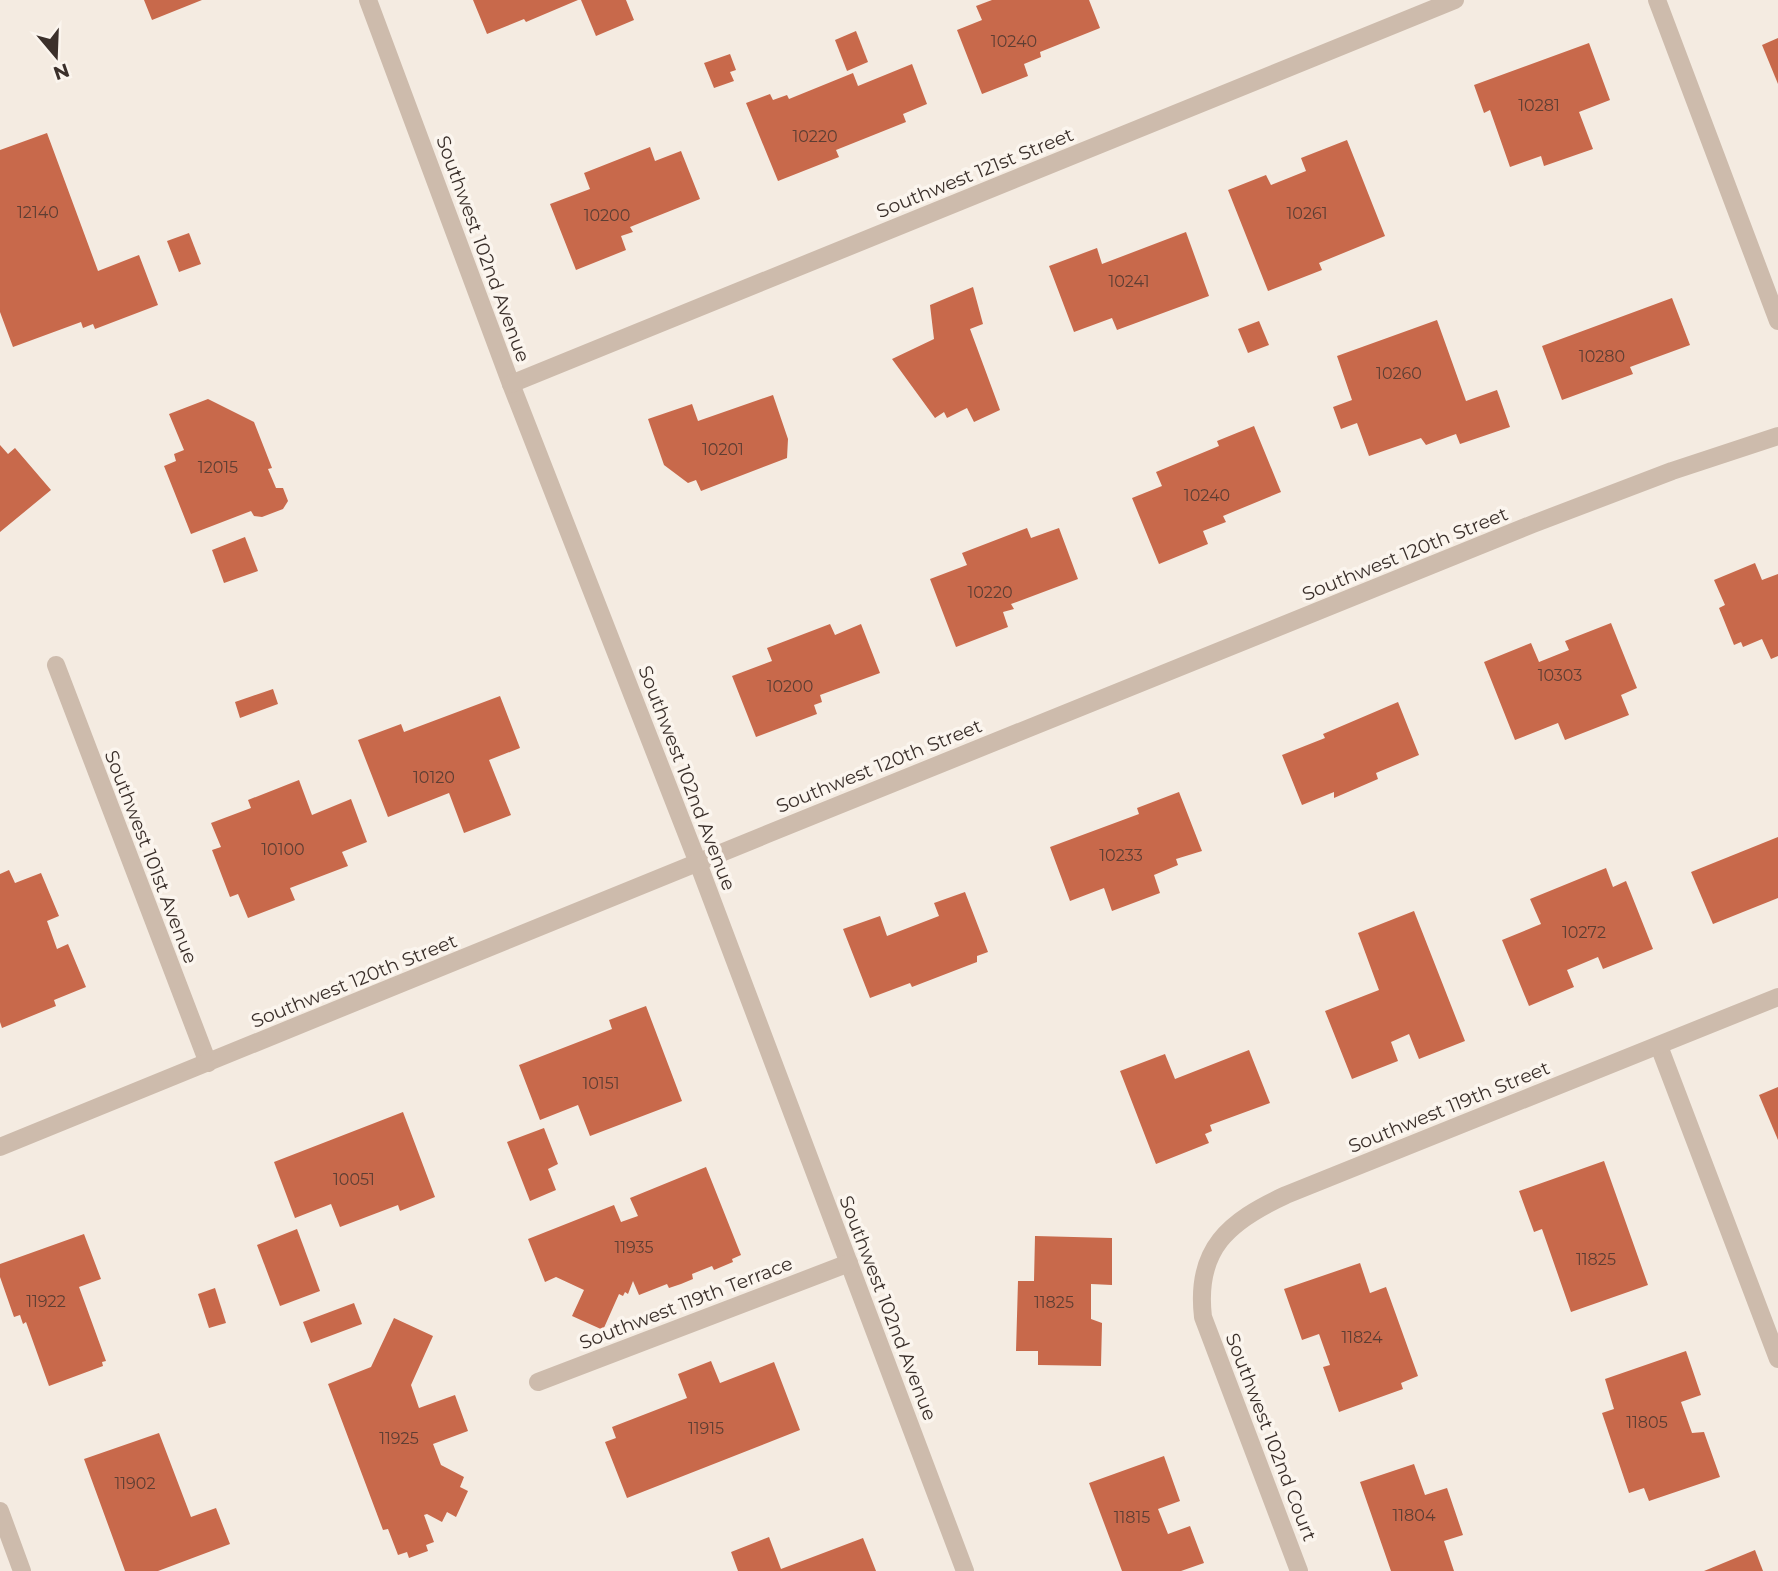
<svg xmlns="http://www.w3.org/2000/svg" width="1778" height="1571" font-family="Montserrat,sans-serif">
  <rect width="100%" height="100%" fill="#f4ebe1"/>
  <!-- building -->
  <g fill="#c8694b">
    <path d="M144 0H202L152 20Z"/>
    <path d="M473 0H578L526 22 524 19 487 34Z"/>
    <path d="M581 0H626L634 20 596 36Z"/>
    <path d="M992 0H1089L1100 28 1040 52 1041 57 1024 64 1028 76 982 94 957 30 982 20 976 6Z"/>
    <path d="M856 31 868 62 847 71 835 40Z"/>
    <path d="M1778 38V84L1762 45Z"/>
    <path d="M1589 43 1610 100 1579 112 1593 149 1544 166 1541 156 1510 167 1490 110 1484 113 1474 85Z"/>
    <path d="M730 54 736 70 730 72 734 81 714 88 704 63Z"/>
    <path d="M912 64 927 104 903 114 906 122 836 150 839 157 778 181 746 103 770 94 773 100 787 95 789 99 853 73 858 86Z"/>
    <path d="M47 133 98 271 139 255 158 305 95 329 93 324 83 328 81 322 13 347 0 312V150Z"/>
    <path d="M1347 140 1385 236 1319 263 1322 270 1268 291 1228 190 1266 175 1271 185 1306 171 1301 158Z"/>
    <path d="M650 147 655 161 681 151 700 199 630 227 633 232 621 236 626 250 576 270 550 204 590 189 584 173Z"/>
    <path d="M1186 232 1209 296 1117 330 1112 318 1074 332 1049 266 1097 248 1102 264Z"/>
    <path d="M189 233 201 264 179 272 167 241Z"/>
    <path d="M973 287 983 324 970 329 1000 410 974 422 967 408 947 418 944 412 935 418 892 359 934 339 930 305Z"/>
    <path d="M1672 298 1690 345 1630 367 1633 374 1562 400 1542 346Z"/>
    <path d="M1437 320 1466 401 1497 390 1510 427 1460 444 1456 434 1426 445 1421 438 1369 456 1357 423 1341 429 1333 407 1352 400 1337 356Z"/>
    <path d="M1259 321 1269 345 1248 353 1238 329Z"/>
    <path d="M773 395 788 439 787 458 701 491 696 480 688 483 664 465 648 419 692 404 698 421Z"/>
    <path d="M208 399 254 422 272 468 268 469 276 488H283L288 501 283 509 262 517 254 516 251 511 191 534 164 466 176 461 174 454 184 450 169 414Z"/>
    <path d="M1254 426 1281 492 1223 516 1226 522 1203 531 1208 544 1159 564 1132 498 1162 486 1156 472 1219 446 1217 441Z"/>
    <path d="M0 445 8 454 15 448 51 490 0 532Z"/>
    <path d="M1027 528 1031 538 1059 528 1078 579 1011 604 1014 609 1003 612 1008 627 956 647 930 579 967 565 962 553Z"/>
    <path d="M245 537 258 571 224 583 212 550Z"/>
    <path d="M1755 563 1762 580 1778 574V656L1771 659 1762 639 1743 647 1741 642 1734 645 1719 608 1725 605 1714 580Z"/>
    <path d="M1611 623 1637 688 1621 695 1629 715 1565 740 1558 723 1515 740 1484 662 1531 643 1539 662 1569 650 1565 641Z"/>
    <path d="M830 624 835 635 861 624 880 673 820 695 822 702 814 705 817 714 756 737 732 676 772 661 767 648Z"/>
    <path d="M273 689 278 704 240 718 235 702Z"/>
    <path d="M500 696 520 748 489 760 511 815 464 833 449 793 388 817 358 740 401 724 404 732Z"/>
    <path d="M1398 702 1419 755 1376 773 1378 779 1334 798V792L1302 805 1282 755 1325 738 1323 734Z"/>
    <path d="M299 780 312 815 351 799 367 842 342 852 348 866 290 888 295 900 248 918 238 894 230 897 212 850 221 847 211 823 251 808 248 800Z"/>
    <path d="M1179 792 1202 851 1176 859 1178 865 1154 875 1160 893 1112 911 1104 888 1070 901 1050 847 1139 814 1137 808Z"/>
    <path d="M1778 837V898L1713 924 1691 872Z"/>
    <path d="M1606 868 1613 887 1626 881 1653 949 1603 969 1598 957 1567 970 1574 987 1529 1006 1502 940 1541 924 1530 899Z"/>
    <path d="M9 870 15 883 41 873 59 916 47 921 57 949 68 944 86 987 54 1000 56 1006 2 1028 0 1022V874Z"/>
    <path d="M965 892 988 952 977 956V962L912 987 910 983 870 998 843 929 880 916 887 936 939 916 934 903Z"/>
    <path d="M1414 911 1465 1041 1419 1059 1409 1034 1391 1042 1398 1061 1352 1079 1325 1011 1379 990 1358 933Z"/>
    <path d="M646 1006 682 1101 590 1136 578 1105 540 1120 519 1065 612 1029 609 1020Z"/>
    <path d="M1249 1050 1270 1103 1210 1125 1212 1131 1205 1134 1209 1143 1156 1164 1120 1071 1165 1054 1175 1079Z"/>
    <path d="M1778 1087V1140L1759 1095Z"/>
    <path d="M403 1112 435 1197 400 1211 398 1205 340 1227 331 1204 295 1218 274 1162Z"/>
    <path d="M544 1128 558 1164 548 1169 556 1190 530 1201 507 1142Z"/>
    <path d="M1604 1161 1648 1285 1571 1312 1542 1229 1534 1232 1519 1191Z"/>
    <path d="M706 1167 741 1255 732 1259 733 1262 714 1270 712 1266 692 1274 693 1279 681 1284 669 1288 667 1284 639 1295 633 1281 628 1294 625 1292 623 1296 619 1294 603 1330 572 1316 584 1290 556 1277 545 1282 528 1239 614 1205 621 1222 638 1216 630 1198Z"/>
    <path d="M297 1229 320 1291 280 1306 257 1245Z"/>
    <path d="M84 1234 101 1279 79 1287 106 1361 102 1362 103 1366 49 1386 26 1322 23 1324 20 1315 14 1317 0 1277V1264Z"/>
    <path d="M1035 1236 1112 1238V1285L1091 1284V1319L1102 1323 1101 1366 1038 1365V1351H1016L1018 1281H1034Z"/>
    <path d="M1360 1263 1370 1293 1386 1287 1418 1376 1401 1383 1403 1389 1339 1412 1323 1367 1330 1365 1319 1334 1302 1340 1284 1289Z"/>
    <path d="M215 1288 226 1323 209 1328 198 1294Z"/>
    <path d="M354 1303 362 1324 311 1343 303 1322Z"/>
    <path d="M394 1318 433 1336 411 1385 419 1408 455 1395 468 1431 433 1444 441 1465 464 1477 460 1487 468 1491 456 1517 447 1512 442 1522 427 1514 424 1515 434 1542 426 1545 428 1551 409 1558 407 1552 398 1555 388 1529 383 1530 328 1384 371 1367Z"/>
    <path d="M1686 1351 1701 1395 1681 1402 1692 1433 1704 1432 1720 1477 1649 1501 1644 1488 1629 1493 1602 1413 1614 1409 1605 1379Z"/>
    <path d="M711 1361 720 1383 774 1362 800 1430 627 1498 605 1442 616 1438 612 1427 687 1398 678 1374Z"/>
    <path d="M159 1433 191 1517 216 1508 230 1544 158 1571H125L84 1459Z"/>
    <path d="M1164 1456 1180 1501 1158 1509 1168 1534 1190 1526 1204 1563 1181 1571H1122L1089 1483Z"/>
    <path d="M1414 1464 1425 1495 1447 1488 1463 1535 1444 1541 1454 1571H1391L1360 1482Z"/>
    <path d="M769 1537 781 1569 863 1538 876 1571H738L731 1552Z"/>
    <path d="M1755 1550 1763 1571H1704Z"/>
  </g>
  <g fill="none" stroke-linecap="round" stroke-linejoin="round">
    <!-- minor -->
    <g stroke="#cdbbac" stroke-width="18">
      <path d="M368 0 511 384 698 863 965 1571"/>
      <path d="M1657 0 1778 321"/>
      <path d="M511 384 1455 0"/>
      <path d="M56 665 208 1063"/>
      <path d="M1659 1046 1778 1359"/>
      <path d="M0 1147 765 835 1533 524 1672 471 1778 436"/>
      <path d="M538 1382 849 1263"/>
      <path d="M0 1511 22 1571"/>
      <path d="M1299 1571 1203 1317C1195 1249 1229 1221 1286 1195L1778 997"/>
    </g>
  </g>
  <g text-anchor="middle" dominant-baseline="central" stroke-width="7" stroke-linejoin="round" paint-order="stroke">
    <!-- number labels -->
    <g font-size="16" fill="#5e3e33">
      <text x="1014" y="41">10240</text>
      <text x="1539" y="105">10281</text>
      <text x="815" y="136">10220</text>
      <text x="38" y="212">12140</text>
      <text x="1307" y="213">10261</text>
      <text x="607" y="215">10200</text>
      <text x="1129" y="281">10241</text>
      <text x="1602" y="356">10280</text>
      <text x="1399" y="373">10260</text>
      <text x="723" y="449">10201</text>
      <text x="218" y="467">12015</text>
      <text x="1207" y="495">10240</text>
      <text x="990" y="592">10220</text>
      <text x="1560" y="675">10303</text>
      <text x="790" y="686">10200</text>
      <text x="434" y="777">10120</text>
      <text x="283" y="849">10100</text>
      <text x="1121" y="855">10233</text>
      <text x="1584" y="932">10272</text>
      <text x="601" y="1083">10151</text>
      <text x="354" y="1179">10051</text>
      <text x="634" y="1247">11935</text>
      <text x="1596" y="1259">11825</text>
      <text x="46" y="1301">11922</text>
      <text x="1054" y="1302">11825</text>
      <text x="1362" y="1337">11824</text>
      <text x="1647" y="1422">11805</text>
      <text x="706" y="1428">11915</text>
      <text x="399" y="1438">11925</text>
      <text x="135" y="1483">11902</text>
      <text x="1414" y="1515">11804</text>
      <text x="1132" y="1517">11815</text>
    </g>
    <!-- street labels -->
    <g font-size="19" fill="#3b302b" stroke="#fbf5ee">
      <text transform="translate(975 173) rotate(-22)">Southwest 121st Street</text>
      <text transform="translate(483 249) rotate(70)">Southwest 102nd Avenue</text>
      <text transform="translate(1405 554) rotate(-22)">Southwest 120th Street</text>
      <text transform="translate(879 766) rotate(-22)">Southwest 120th Street</text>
      <text transform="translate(687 778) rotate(69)">Southwest 102nd Avenue</text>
      <text transform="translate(151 857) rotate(69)">Southwest 101st Avenue</text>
      <text transform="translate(354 981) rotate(-22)">Southwest 120th Street</text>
      <text transform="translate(1449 1107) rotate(-22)">Southwest 119th Street</text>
      <text transform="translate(686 1303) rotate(-21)">Southwest 119th Terrace</text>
      <text transform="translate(888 1308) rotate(69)">Southwest 102nd Avenue</text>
      <text transform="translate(1271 1437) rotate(69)">Southwest 102nd Court</text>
    </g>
  </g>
  <!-- north arrow -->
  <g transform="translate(56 56) rotate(161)" stroke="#fbf5ee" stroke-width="5" paint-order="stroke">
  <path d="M0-5L12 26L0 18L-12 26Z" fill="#3b302b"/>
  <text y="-10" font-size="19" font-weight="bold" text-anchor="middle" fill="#3b302b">N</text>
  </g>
</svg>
